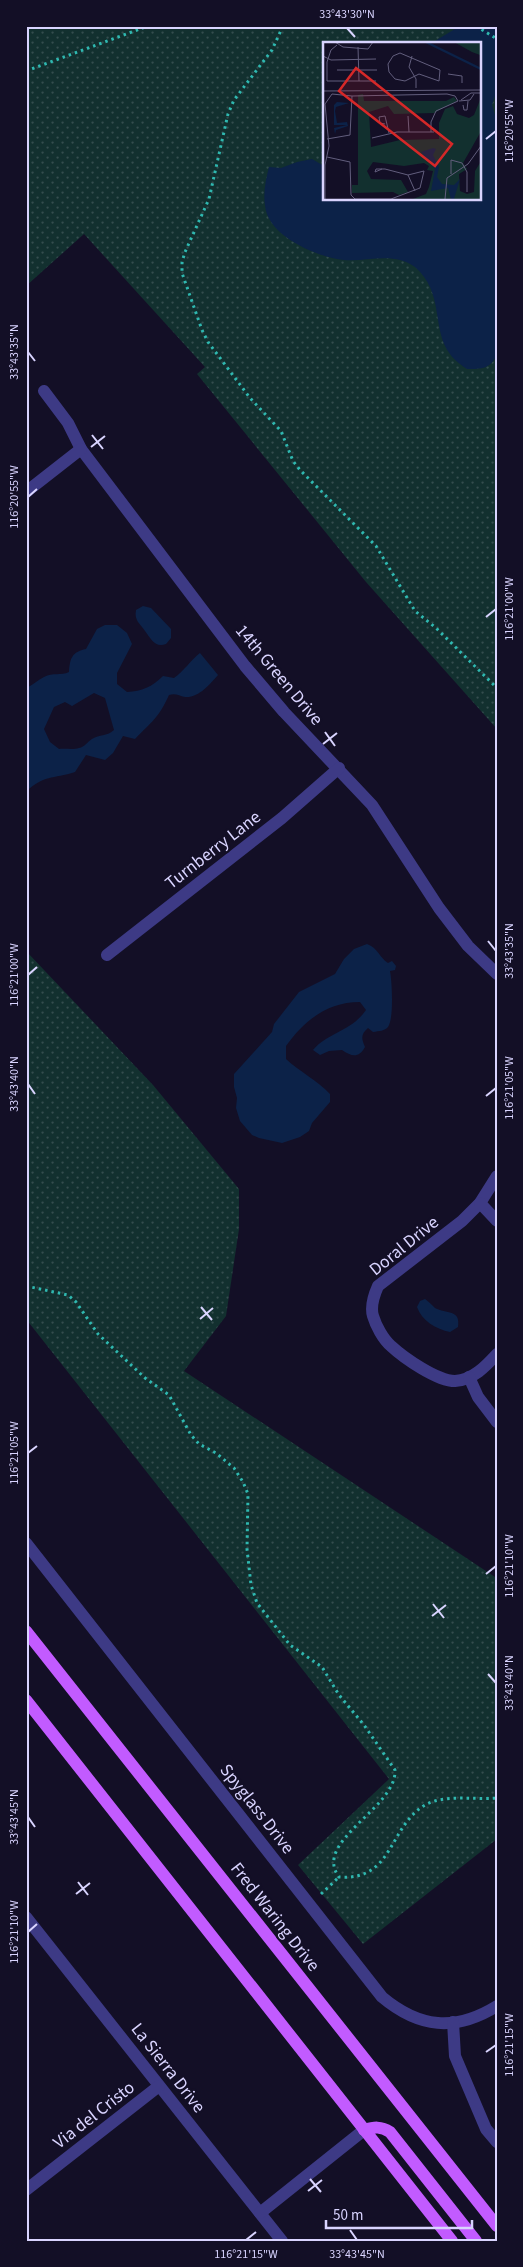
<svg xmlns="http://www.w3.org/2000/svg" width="523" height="2267" font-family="'Source Sans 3',sans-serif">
  <defs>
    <pattern id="grass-dots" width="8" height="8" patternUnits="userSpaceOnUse" patternTransform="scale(1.25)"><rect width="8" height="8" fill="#12302f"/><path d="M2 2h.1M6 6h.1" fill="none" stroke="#344d4e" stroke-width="1.8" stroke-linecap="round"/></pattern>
  </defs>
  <rect width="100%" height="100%" fill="#130f26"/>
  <!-- grass -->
  <g fill="url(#grass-dots)" fill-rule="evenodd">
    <path d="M26 26H497V729L366 582 197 374 205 367 84 234 26 286ZM324 44H479V199H324Z"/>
    <path d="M26 951 153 1085 239 1189V1229L226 1316 184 1371 495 1577 497 1576V1839L363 1944 298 1865 389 1779 26 1319Z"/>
  </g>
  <!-- water -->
  <g fill="#0c2248" fill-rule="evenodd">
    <path d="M467 26H497V90L492 105 497 122V354C491 369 482 369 467 369 461 365 454 360 450 354 431 329 445 293 415 267 394 251 367 262 344 260 317 257 267 236 265 205 263 192 266 179 269 167L281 168 297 162 312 159 324 166V199H479V44H430L455 29H464Z"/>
    <path d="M143 606 151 608 171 629V638L166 644C155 648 151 639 145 631 140 623 134 621 136 610Z"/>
    <path d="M105 625H117L127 633 132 644 117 673V684L127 692C142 691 152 687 163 676L174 678C184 671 190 661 200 653L218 675C210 684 199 698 185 697 179 696 176 693 169 695 158 719 152 721 135 739L123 736 113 753 105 760 86 755 75 772C53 779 43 775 26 792V688C33 685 38 680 44 677 53 672 61 676 69 672 70 658 72 652 86 649L97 629ZM94 693 105 698 114 730C106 737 100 734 92 739 87 742 85 747 79 748 73 750 65 748 59 749L50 742 44 729 54 707 65 702 72 706Z"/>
    <path d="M367 944C378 948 379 957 388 963L392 961 396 966 395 970 390 971C392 981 394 1019 388 1027 385 1031 379 1031 373 1032L368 1028C361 1034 361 1038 365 1047 359 1058 352 1057 342 1050L329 1051 320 1055 313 1050C328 1032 351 1032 366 1010L360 1002C327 1002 304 1021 286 1046V1059C300 1072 317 1080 330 1094V1102L312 1123 309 1131 300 1137 282 1143 259 1138 252 1135 240 1121 236 1108 237 1098 234 1087V1074L272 1032 274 1024 299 992 335 974 344 959 354 949Z"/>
    <path d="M425 1299C429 1302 432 1305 435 1308 446 1314 461 1309 458 1327L450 1332C436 1329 422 1321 417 1307L420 1301Z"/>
  </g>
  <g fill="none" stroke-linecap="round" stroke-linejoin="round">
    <!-- path -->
    <g stroke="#2fb8b0" stroke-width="3" stroke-dasharray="2.5 4" stroke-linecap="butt">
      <path d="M283 26 272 50 234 100 228 114 209 199 185 252 182 262V273L202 330 208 342 250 398 281 431 293 461 300 470 376 546 415 611 436 628 497 688"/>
      <path d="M476 26 497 39"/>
      <path d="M26 71 148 26"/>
      <path d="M26 1286 68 1295 76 1302 98 1334 145 1378 169 1395 191 1435 199 1444 216 1453 234 1468 243 1482 248 1494 247 1549 251 1585 257 1603 290 1645 322 1667 339 1695 364 1725 395 1770C397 1808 312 1841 339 1877 394 1881 388 1827 425 1805 445 1794 474 1800 497 1798"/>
      <path d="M321 1894 339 1877"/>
    </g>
    <!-- minor -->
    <g stroke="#3d3a85" stroke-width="12">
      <path d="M44 391 68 423 81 449 245 666 284 712 372 805 439 908 468 946 497 974"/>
      <path d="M26 492 81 449"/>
      <path d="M107 955 282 818 339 768"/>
      <path d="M497 1176 480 1203 462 1221 378 1286C374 1295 370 1306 373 1316 376 1326 383 1339 391 1346 404 1358 437 1381 455 1381 473 1380 486 1366 497 1354"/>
      <path d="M480 1203 497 1221"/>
      <path d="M469 1377 478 1397 497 1422"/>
      <path d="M26 1543 382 1997C419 2028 455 2032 497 2006"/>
      <path d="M26 1917 282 2241"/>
      <path d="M453 2022 455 2056 486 2129 497 2142"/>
      <path d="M26 2190 159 2086"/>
      <path d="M260 2213 364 2130"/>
    </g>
    <!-- major -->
    <g stroke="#c25bff" stroke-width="12">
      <path d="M26 1631 497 2226"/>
      <path d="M26 1700 452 2241"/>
      <path d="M364 2130C374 2127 381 2126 390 2132L476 2241"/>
    </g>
  </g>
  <!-- ticks -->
  <path fill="none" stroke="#d9d4ff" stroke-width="2" d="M347 28 355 37M486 139 496 131M28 352 35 361M92 435 103 449M91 447 105 436M28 497 37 489M486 617 496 609M325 732 335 746M323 744 337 733M488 941 496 951M28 975 37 967M28 1084 35 1094M486 1096 496 1088M201 1307 212 1320M200 1319 213 1308M28 1453 37 1446M486 1574 496 1566M433 1604 444 1618M432 1616 446 1605M488 1674 496 1683M28 1817 35 1827M78 1882 88 1895M76 1894 90 1883M28 1932 37 1924M486 2052 496 2045M310 2179 321 2192M308 2191 322 2180M350 2230 357 2240M246 2240 256 2232"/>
  <g text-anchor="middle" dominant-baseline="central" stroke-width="4.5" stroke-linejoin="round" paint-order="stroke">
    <!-- street labels -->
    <g font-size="18" fill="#d9d4ff" stroke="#130f26">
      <text transform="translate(279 675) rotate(50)">14th Green Drive</text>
      <text transform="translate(213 850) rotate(-38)">Turnberry Lane</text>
      <text transform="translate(404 1246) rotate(-39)">Doral Drive</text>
      <text transform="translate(257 1809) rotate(52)">Spyglass Drive</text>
      <text transform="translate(275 1917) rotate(52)">Fred Waring Drive</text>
      <text transform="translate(168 2068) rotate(52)">La Sierra Drive</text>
      <text transform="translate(94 2115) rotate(-38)">Via del Cristo</text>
    </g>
  </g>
  <!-- overview -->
  <g transform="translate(323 42)">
    <rect width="158" height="158" fill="#130f26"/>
    <path d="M131 0H157V13L149 10ZM40 52 41 59H123L131 55 134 59 111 71 71 72 65 64 46 70 48 105 77 98 116 97V81L122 67 130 64 134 72 146 76 151 73 157 58V91L140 121 144 127 136 132 137 149 144 152 151 150 152 129 157 121V157H90L103 152 106 145 110 129 104 128 106 124 101 121 81 124 50 120 44 129 48 137 78 138 85 150 76 153 70 150 29 151V143H35V53Z" fill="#12302f"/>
    <path d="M14 60 26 61 13 65 12 69 14 81 24 80 25 84 13 88 12 92 11 86 24 83H11V63ZM110 106 113 107 110 113 116 125 114 135 119 142 131 143 137 137 131 157H128L125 146 108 149 112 127 98 110Z" fill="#0c2248"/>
    <path fill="none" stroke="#0c2248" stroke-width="2.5" d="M103 0 158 27"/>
    <path fill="none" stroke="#625e7d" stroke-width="1" d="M12 0 20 5 45 7 50 0M14 3 8 8 4 20V39H53M35 5 36 39M77 11 117 28 116 39 96 32 82 39 72 37 66 30 65 22 70 14ZM0 14 8 18 53 17M89 14 86 25 93 37V46M14 28H54M125 32 139 34V41M0 49 158 48M29 54 124 52 132 54 135 59M138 58 148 51H158M136 59 147 58 151 52M140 63 141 68H144L145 59M85 74 86 90M62 82 57 81 56 75 62 74 66 91M108 90V80L113 69 135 59M49 96 74 90H111M4 97 27 93 29 54M4 115 27 120 28 153 32 157H68L97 146 101 129 85 133M59 127 52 130 53 127H62L85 133 92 149M128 132V118L139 121 144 130V150M2 157V123L6 104 2 62 9 52 29 54M122 157 124 136 145 122 158 104"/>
    <path fill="#d62828" fill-opacity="0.15" stroke="#d62828" stroke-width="2.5" d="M33 26 129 102 112 124 16 49Z"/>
    <rect width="158" height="158" fill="none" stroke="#d9d4ff" stroke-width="2.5"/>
  </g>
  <!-- border -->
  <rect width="523" height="2267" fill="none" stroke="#130f26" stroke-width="55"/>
  <!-- scale -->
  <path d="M326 2220v8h146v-8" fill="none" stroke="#d9d4ff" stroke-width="2.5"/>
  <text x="333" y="2220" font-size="15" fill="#d9d4ff" stroke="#130f26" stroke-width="4" paint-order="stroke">50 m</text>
  <rect x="28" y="28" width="468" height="2212" fill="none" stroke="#d9d4ff" stroke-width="2"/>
  <g font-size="12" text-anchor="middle" fill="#d9d4ff">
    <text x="347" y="18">33°43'30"N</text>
    <text transform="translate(509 131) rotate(-90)" y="4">116°20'55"W</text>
    <text transform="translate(14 352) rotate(-90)" y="4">33°43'35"N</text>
    <text transform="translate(14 497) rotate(-90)" y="4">116°20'55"W</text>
    <text transform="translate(509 609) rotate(-90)" y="4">116°21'00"W</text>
    <text transform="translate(509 951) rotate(-90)" y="4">33°43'35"N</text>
    <text transform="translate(14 975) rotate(-90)" y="4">116°21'00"W</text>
    <text transform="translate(14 1084) rotate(-90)" y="4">33°43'40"N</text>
    <text transform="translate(509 1088) rotate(-90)" y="4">116°21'05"W</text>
    <text transform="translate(14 1453) rotate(-90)" y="4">116°21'05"W</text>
    <text transform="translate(509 1566) rotate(-90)" y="4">116°21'10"W</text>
    <text transform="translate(509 1683) rotate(-90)" y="4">33°43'40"N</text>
    <text transform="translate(14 1817) rotate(-90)" y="4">33°43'45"N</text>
    <text transform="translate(14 1932) rotate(-90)" y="4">116°21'10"W</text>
    <text transform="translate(509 2045) rotate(-90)" y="4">116°21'15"W</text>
    <text x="246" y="2258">116°21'15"W</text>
    <text x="357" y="2258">33°43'45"N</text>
  </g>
</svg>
